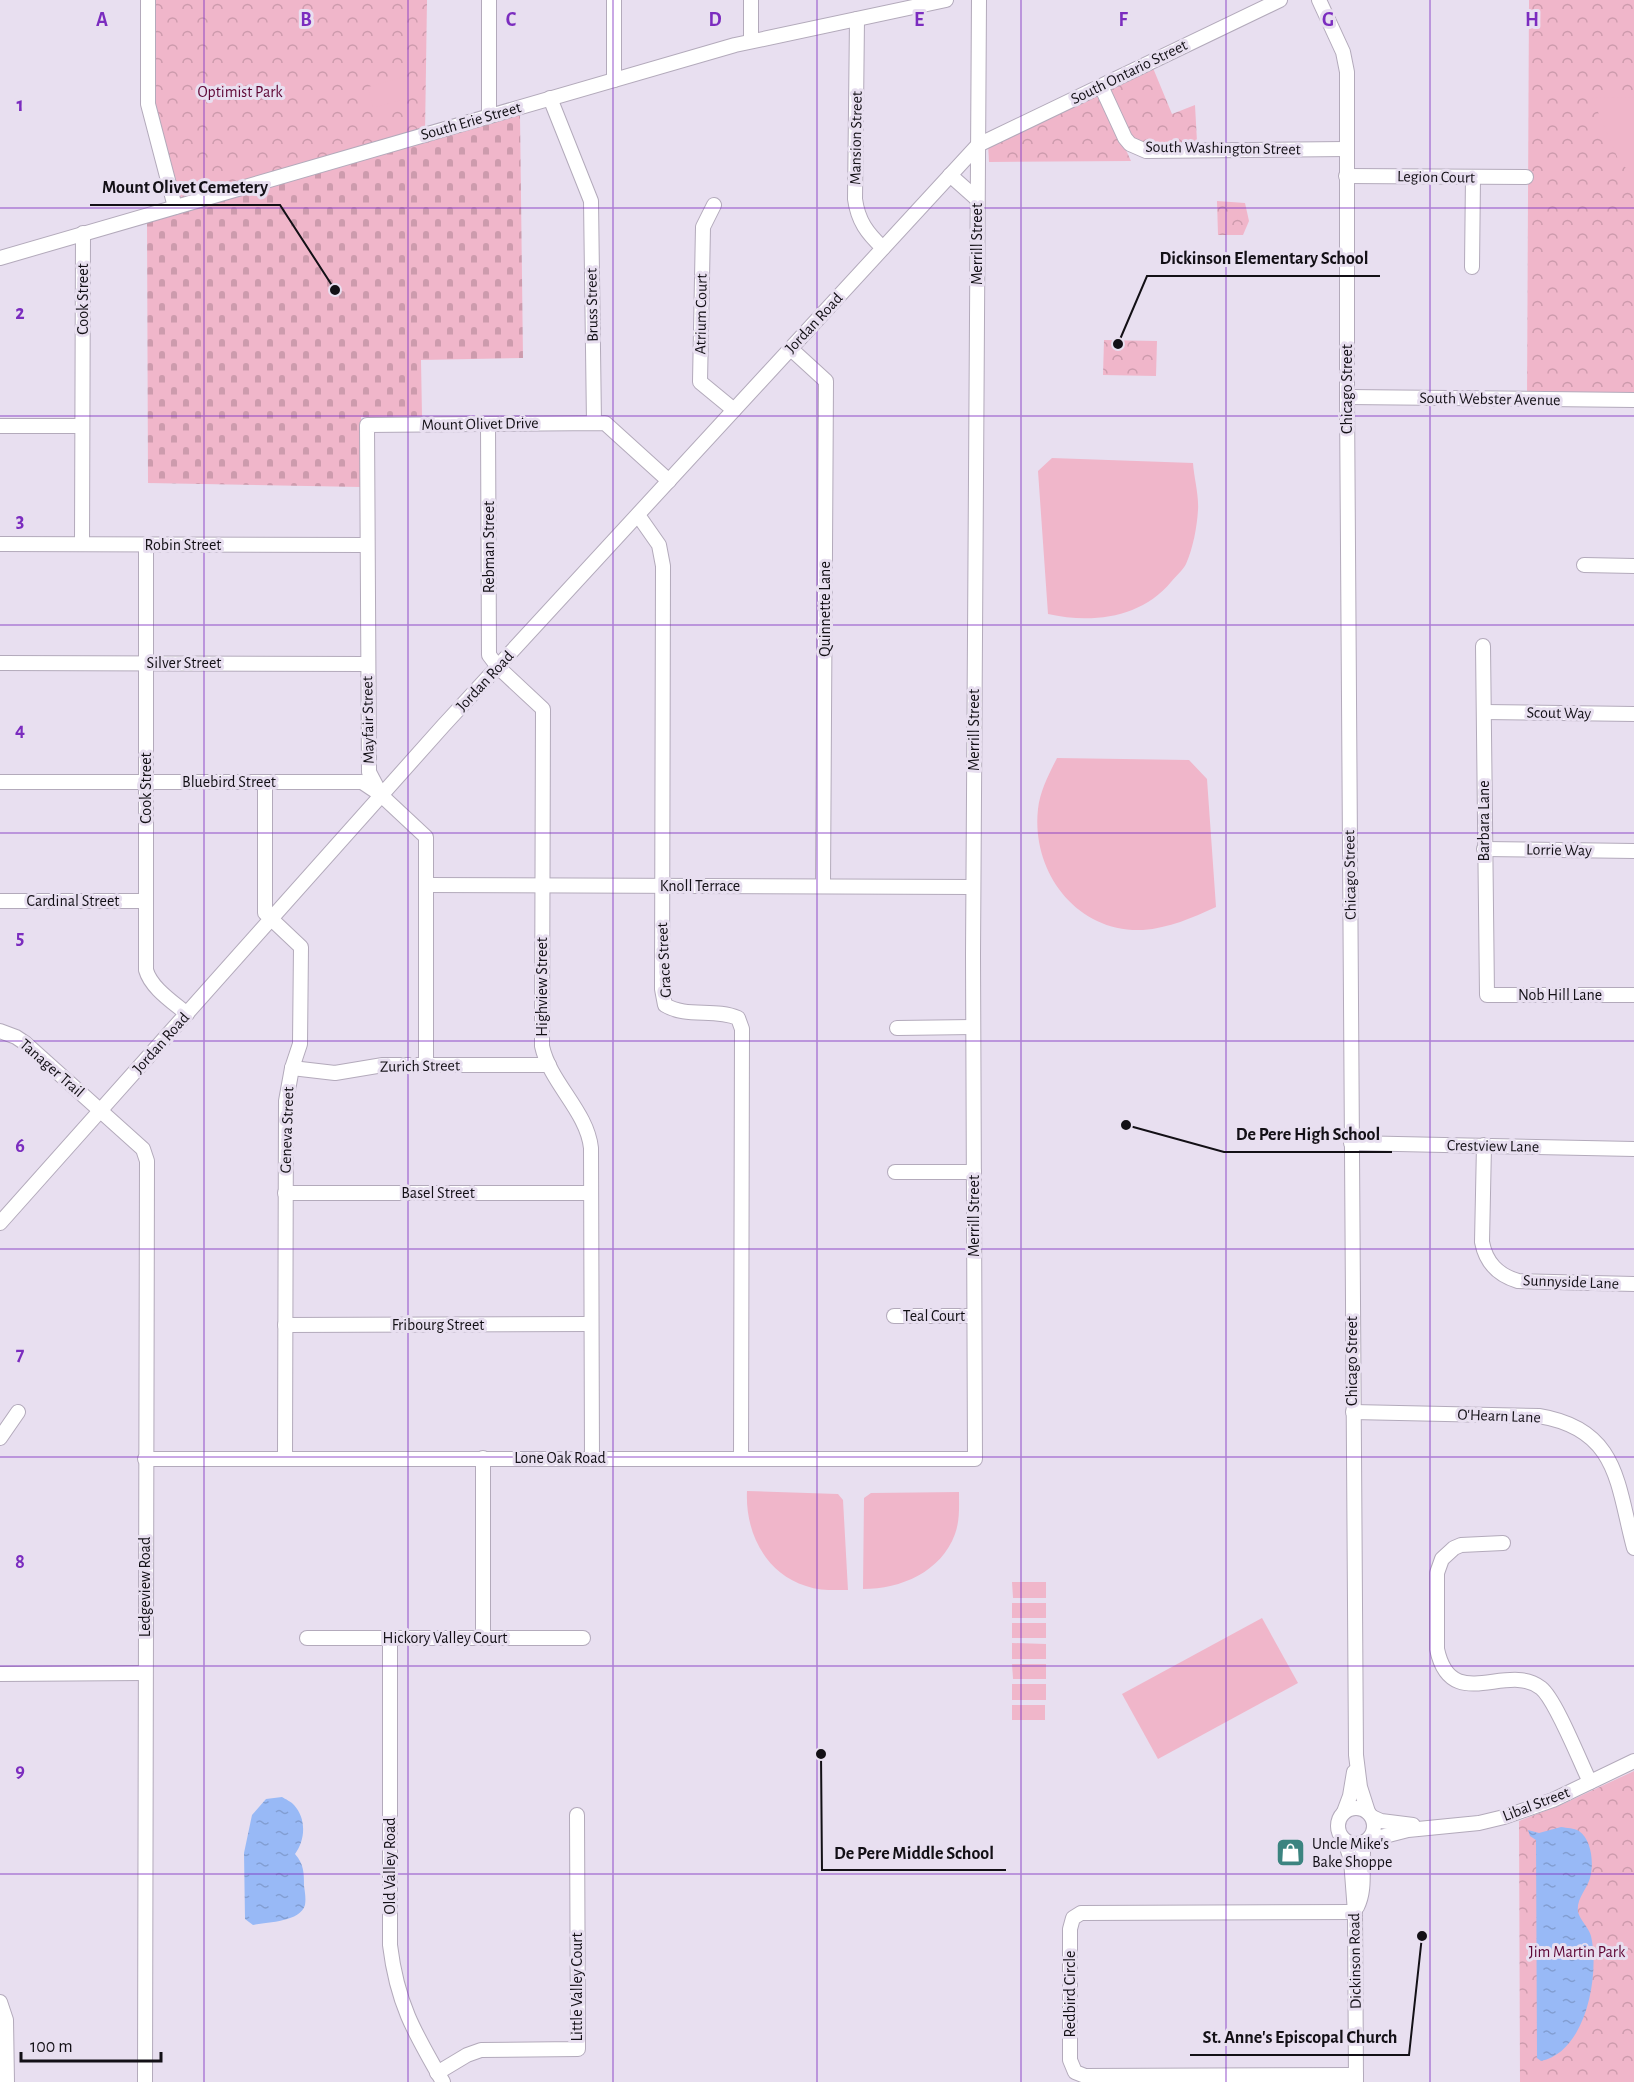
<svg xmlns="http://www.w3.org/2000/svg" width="1634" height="2082" font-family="'Alegreya Sans',sans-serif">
  <defs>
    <pattern id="cemetery-stones" width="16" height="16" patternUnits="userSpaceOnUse" patternTransform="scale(1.5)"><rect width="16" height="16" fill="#f0b6ca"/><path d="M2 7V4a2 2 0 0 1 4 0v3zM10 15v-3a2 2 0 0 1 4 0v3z" fill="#cd9bad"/></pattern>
    <pattern id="park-crowns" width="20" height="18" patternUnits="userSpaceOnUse" patternTransform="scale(1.5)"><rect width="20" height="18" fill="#f0b6ca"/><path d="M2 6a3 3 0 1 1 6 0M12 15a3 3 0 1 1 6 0" fill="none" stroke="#cd9bad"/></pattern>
    <pattern id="water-ripples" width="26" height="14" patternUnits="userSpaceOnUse" patternTransform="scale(1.5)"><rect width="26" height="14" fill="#98b9f6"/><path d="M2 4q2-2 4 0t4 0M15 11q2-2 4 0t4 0" fill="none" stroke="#829ed2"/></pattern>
  </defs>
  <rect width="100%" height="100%" fill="#e8dff0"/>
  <!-- cemetery -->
  <path fill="url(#cemetery-stones)" d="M520 115 523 358 421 360 422 416 361 417V487L148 483 147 223Z"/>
  <!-- park -->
  <g fill="url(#park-crowns)">
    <path d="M148 0H427L425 134 175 207 148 104Z"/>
    <path d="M1529 0H1634V400L1527 399Z"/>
    <path d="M1153 68 1172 114 1195 105 1197 142 1132 143 1108 89Z"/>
    <path d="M1100 93 1131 161 989 162 988 144Z"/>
    <path d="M1217 201 1245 203 1249 221 1243 235H1218Z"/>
    <path d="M1104 340 1157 341 1156 376 1103 375Z"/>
    <path d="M1634 1771V2082H1520L1519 1821 1563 1804Z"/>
  </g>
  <!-- pitch -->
  <g fill="#f0b6ca">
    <path d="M403 77 409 98 373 108 368 87Z"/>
    <path d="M1634 97V176L1619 161 1592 98Z"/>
    <path d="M1052 458 1193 463C1194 478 1199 495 1198 510 1197 527 1193 548 1186 564 1183 570 1176 576 1171 582 1141 618 1092 624 1048 614L1038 471Z"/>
    <path d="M1057 758 1189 760 1207 779 1216 907C1192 918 1169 928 1143 930 1076 933 1031 871 1038 809 1040 791 1049 774 1057 758Z"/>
    <path d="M747 1491 838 1494 843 1500 848 1590C834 1590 820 1591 806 1586 765 1573 745 1532 747 1491Z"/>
    <path d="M959 1492C959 1507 960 1520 955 1534 941 1572 901 1589 863 1589L864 1498 871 1493Z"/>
    <path d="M1012 1582H1046V1598H1013Z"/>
    <rect x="1012" y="1603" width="34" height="15"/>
    <path d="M1262 1618 1298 1683 1158 1759 1122 1694Z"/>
    <rect x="1012" y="1623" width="34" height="15"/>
    <path d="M1012 1643 1046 1644V1659H1012Z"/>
    <path d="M1012 1664H1046V1679H1013Z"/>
    <rect x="1012" y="1684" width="34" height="16"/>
    <rect x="1012" y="1705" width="33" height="15"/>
  </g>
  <!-- water -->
  <g fill="url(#water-ripples)">
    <path d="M282 1797C285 1799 292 1802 294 1805 307 1819 305 1841 295 1854 304 1864 304 1873 304 1886 305 1892 306 1899 305 1905 300 1922 268 1922 253 1925L245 1919 244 1853 252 1815 266 1799Z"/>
    <path d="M1561 1827C1567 1828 1574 1828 1579 1831 1592 1840 1594 1864 1590 1878 1587 1889 1576 1899 1578 1912 1580 1920 1589 1928 1591 1936 1600 1975 1586 2052 1541 2061L1537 2058 1536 1840 1530 1836 1528 1830 1539 1833Z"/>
  </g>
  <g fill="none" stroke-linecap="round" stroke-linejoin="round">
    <defs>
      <g id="minor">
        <path d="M148 0V104L175 207"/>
        <path d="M1319 0 1343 52 1347 72V397L1356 1755 1360 1787 1368 1812"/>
        <path d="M857 19 855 199C858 221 867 233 883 248"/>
        <path d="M751 41V0"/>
        <path d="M614 80V0"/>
        <path d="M1101 86 1125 138 1130 144 1146 151 1346 149"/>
        <path d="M550 98 591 201 594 423"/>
        <path d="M489 116V0"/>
        <path d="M950 175 977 199"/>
        <path d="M1346 176 1526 177"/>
        <path d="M714 205 703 227 700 382 734 410"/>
        <path d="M0 258 735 45 946 0"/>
        <path d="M1472 267 1473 177"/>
        <path d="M791 349 826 381 823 886"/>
        <path d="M1347 397 1634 400"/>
        <path d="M488 424 489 655 498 667 543 709 542 1046C550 1083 587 1111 591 1148L592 1458"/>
        <path d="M0 426H82"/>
        <path d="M638 515 659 545 663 566 662 989 665 1005C686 1018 715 1008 738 1018L742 1029 741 1458"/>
        <path d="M0 544 367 545"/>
        <path d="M82 544 83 233"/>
        <path d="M146 545V970C151 988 173 1002 187 1014"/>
        <path d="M1584 565 1634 566"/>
        <path d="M1483 646 1487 995H1634"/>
        <path d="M0 663 367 664"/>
        <path d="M1484 712 1634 714"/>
        <path d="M0 782H362L380 794"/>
        <path d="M265 782V913L301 947 300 1044 292 1068 286 1101 285 1458"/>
        <path d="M1484 849 1634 851"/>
        <path d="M426 885 973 887"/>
        <path d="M0 901H146"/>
        <path d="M897 1028 973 1027"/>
        <path d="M0 1031 16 1037 25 1043 143 1149 147 1161 145 2082"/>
        <path d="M426 1065V837L381 795 369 772 367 425 605 423 669 481"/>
        <path d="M292 1068 335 1073 383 1065H549"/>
        <path d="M1351 1143 1634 1149"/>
        <path d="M1484 1145 1482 1242C1486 1263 1498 1275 1518 1281L1634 1284"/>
        <path d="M895 1172H974"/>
        <path d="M285 1193H591"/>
        <path d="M0 1223 443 726 978 145 1280 0"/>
        <path d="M894 1316H974"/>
        <path d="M285 1325 591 1324"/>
        <path d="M1353 1412 1539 1416C1619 1429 1617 1485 1634 1548"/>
        <path d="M0 1438 18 1412"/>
        <path d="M145 1459H975L973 955 979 0"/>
        <path d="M1503 1543 1461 1545 1454 1548 1442 1559 1437 1573V1649C1451 1715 1507 1661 1541 1688 1556 1700 1580 1762 1590 1782"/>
        <path d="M307 1638H583"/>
        <path d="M390 1638V1945C397 2003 414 2032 443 2082"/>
        <path d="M483 1638V1458"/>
        <path d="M0 1674 144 1673"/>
        <circle cx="1356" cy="1826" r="18"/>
        <path d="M1344 1812 1350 1796 1354 1772"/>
        <path d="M1372 1817 1381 1821 1413 1825"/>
        <path d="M1369 1840 1408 1830 1479 1823 1504 1817 1553 1800 1634 1761"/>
        <path d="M1345 1841 1351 1860 1355 1912 1356 2081"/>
        <path d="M1357 1907C1367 1887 1360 1865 1364 1843"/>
        <path d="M1355 1912 1081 1913 1073 1918 1070 1929V2060L1075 2072 1085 2076 1356 2075"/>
        <path d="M0 2002 6 2020 7 2082"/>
        <path d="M437 2073 467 2055 481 2050 578 2049 577 1815"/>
      </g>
    </defs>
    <!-- minor casing -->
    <use href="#minor" stroke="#b3aabb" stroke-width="16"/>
    <!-- minor -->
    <use href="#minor" stroke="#fff" stroke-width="14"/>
  </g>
  <!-- grid -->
  <path fill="none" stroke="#7b2cbf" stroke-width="1.5" stroke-opacity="0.55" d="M204 0V2082M408 0V2082M613 0V2082M817 0V2082M1021 0V2082M1226 0V2082M1430 0V2082M0 208H1634M0 416H1634M0 625H1634M0 833H1634M0 1041H1634M0 1249H1634M0 1457H1634M0 1666H1634M0 1874H1634"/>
  <!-- icons -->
  <defs>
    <symbol id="shop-square" viewBox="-11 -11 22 22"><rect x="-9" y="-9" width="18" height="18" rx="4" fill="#3c8480" stroke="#e8dff0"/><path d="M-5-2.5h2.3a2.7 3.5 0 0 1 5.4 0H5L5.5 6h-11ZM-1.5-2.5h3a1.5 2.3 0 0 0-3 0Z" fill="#fff"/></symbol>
  </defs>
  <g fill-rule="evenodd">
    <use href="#shop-square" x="1274" y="1836" width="33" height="33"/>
  </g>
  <g text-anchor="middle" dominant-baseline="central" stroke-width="6" stroke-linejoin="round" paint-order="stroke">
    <!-- street labels -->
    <g font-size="16" fill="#131016" stroke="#e8dff0">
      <text transform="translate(1129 72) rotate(-26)">South Ontario Street</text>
      <text transform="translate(471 121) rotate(-16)">South Erie Street</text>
      <text transform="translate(856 138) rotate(-89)">Mansion Street</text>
      <text transform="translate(1223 148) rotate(1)">South Washington Street</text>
      <text transform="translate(1436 177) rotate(1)">Legion Court</text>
      <text transform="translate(977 244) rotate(-90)">Merrill Street</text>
      <text transform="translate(83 299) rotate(-90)">Cook Street</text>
      <text transform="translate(592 305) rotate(-91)">Bruss Street</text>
      <text transform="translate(701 314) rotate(-89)">Atrium Court</text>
      <text transform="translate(814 323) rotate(-47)">Jordan Road</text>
      <text transform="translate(1347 389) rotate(-90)">Chicago Street</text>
      <text transform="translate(1490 399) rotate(1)">South Webster Avenue</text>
      <text transform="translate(480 424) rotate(-1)">Mount Olivet Drive</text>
      <text x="183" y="545">Robin Street</text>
      <text transform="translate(489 547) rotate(-90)">Rebman Street</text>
      <text transform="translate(825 609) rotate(-90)">Quinnette Lane</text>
      <text x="184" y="663">Silver Street</text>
      <text transform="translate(485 681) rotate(-47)">Jordan Road</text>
      <text transform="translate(1559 713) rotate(1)">Scout Way</text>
      <text transform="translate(368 720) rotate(-91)">Mayfair Street</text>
      <text transform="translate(974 730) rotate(-90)">Merrill Street</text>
      <text x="229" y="782">Bluebird Street</text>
      <text transform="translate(146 788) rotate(-90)">Cook Street</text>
      <text transform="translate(1484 821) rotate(-90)">Barbara Lane</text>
      <text transform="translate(1559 850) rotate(1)">Lorrie Way</text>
      <text transform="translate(1350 875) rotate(-91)">Chicago Street</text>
      <text x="700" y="886">Knoll Terrace</text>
      <text x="73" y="901">Cardinal Street</text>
      <text transform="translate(664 960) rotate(-93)">Grace Street</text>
      <text transform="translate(542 987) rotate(-90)">Highview Street</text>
      <text x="1560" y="995">Nob Hill Lane</text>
      <text transform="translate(161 1043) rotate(-48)">Jordan Road</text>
      <text transform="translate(420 1066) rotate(-1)">Zurich Street</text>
      <text transform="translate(52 1068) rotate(41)">Tanager Trail</text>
      <text transform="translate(287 1130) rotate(-88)">Geneva Street</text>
      <text transform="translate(1493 1146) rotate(1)">Crestview Lane</text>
      <text x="438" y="1193">Basel Street</text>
      <text transform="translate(974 1216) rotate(-90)">Merrill Street</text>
      <text transform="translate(1571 1282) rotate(2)">Sunnyside Lane</text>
      <text x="934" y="1316">Teal Court</text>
      <text x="438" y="1325">Fribourg Street</text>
      <text transform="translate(1352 1361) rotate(-90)">Chicago Street</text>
      <text transform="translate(1499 1416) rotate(2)">O'Hearn Lane</text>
      <text x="560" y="1458">Lone Oak Road</text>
      <text transform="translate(145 1587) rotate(-90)">Ledgeview Road</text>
      <text x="445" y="1638">Hickory Valley Court</text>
      <text transform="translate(1536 1804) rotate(-21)">Libal Street</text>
      <text transform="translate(390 1866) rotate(-90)">Old Valley Road</text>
      <text transform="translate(1355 1961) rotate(-91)">Dickinson Road</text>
      <text transform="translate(577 1987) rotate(-90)">Little Valley Court</text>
      <text transform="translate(1070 1994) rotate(-90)">Redbird Circle</text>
    </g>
    <!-- park labels -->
    <g font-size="16" fill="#5e0534" stroke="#e8dff0">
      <text x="240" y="92">Optimist Park</text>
      <text x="1577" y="1952">Jim Martin Park</text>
    </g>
    <!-- poi labels -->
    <g font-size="16" fill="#131016" stroke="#e8dff0" text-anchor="start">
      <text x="1312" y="1844">Uncle Mike's<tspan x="1312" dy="18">Bake Shoppe</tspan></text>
    </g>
  </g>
  <g font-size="20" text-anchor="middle" font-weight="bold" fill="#7b2cbf" stroke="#e8dff0" stroke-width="6" stroke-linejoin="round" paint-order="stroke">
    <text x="102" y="26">A</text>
    <text x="306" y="26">B</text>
    <text x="511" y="26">C</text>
    <text x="715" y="26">D</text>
    <text x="919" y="26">E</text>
    <text x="1123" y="26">F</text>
    <text x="1328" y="26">G</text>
    <text x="1532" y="26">H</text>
    <text x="20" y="111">1</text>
    <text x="20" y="319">2</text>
    <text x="20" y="527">3</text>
    <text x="20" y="736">4</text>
    <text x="20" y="944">5</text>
    <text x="20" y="1152">6</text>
    <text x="20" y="1360">7</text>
    <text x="20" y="1568">8</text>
    <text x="20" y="1777">9</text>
  </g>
  <!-- callouts -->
  <path fill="none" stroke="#131016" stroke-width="2" d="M335 290L280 205H90M1118 344L1147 276H1380M1126 1125L1224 1152H1392M821 1754L822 1870H1006M1422 1936L1409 2055H1190"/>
  <g fill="#131016" stroke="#e8dff0" stroke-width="2">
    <circle cx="335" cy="290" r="6"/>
    <circle cx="1118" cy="344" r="6"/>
    <circle cx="1126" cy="1125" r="6"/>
    <circle cx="821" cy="1754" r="6"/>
    <circle cx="1422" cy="1936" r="6"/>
  </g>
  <g font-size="18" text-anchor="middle" font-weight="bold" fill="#131016" stroke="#e8dff0" stroke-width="6" stroke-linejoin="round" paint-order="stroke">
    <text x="185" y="193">Mount Olivet Cemetery</text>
    <text x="1264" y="264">Dickinson Elementary School</text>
    <text x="1308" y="1140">De Pere High School</text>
    <text x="914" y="1859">De Pere Middle School</text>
    <text x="1300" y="2043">St. Anne's Episcopal Church</text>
  </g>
  <!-- scale -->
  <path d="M21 2052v9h140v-9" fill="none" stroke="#131016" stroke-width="3"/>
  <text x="30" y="2052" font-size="18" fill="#131016" stroke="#e8dff0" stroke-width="4.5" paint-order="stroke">100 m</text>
</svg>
